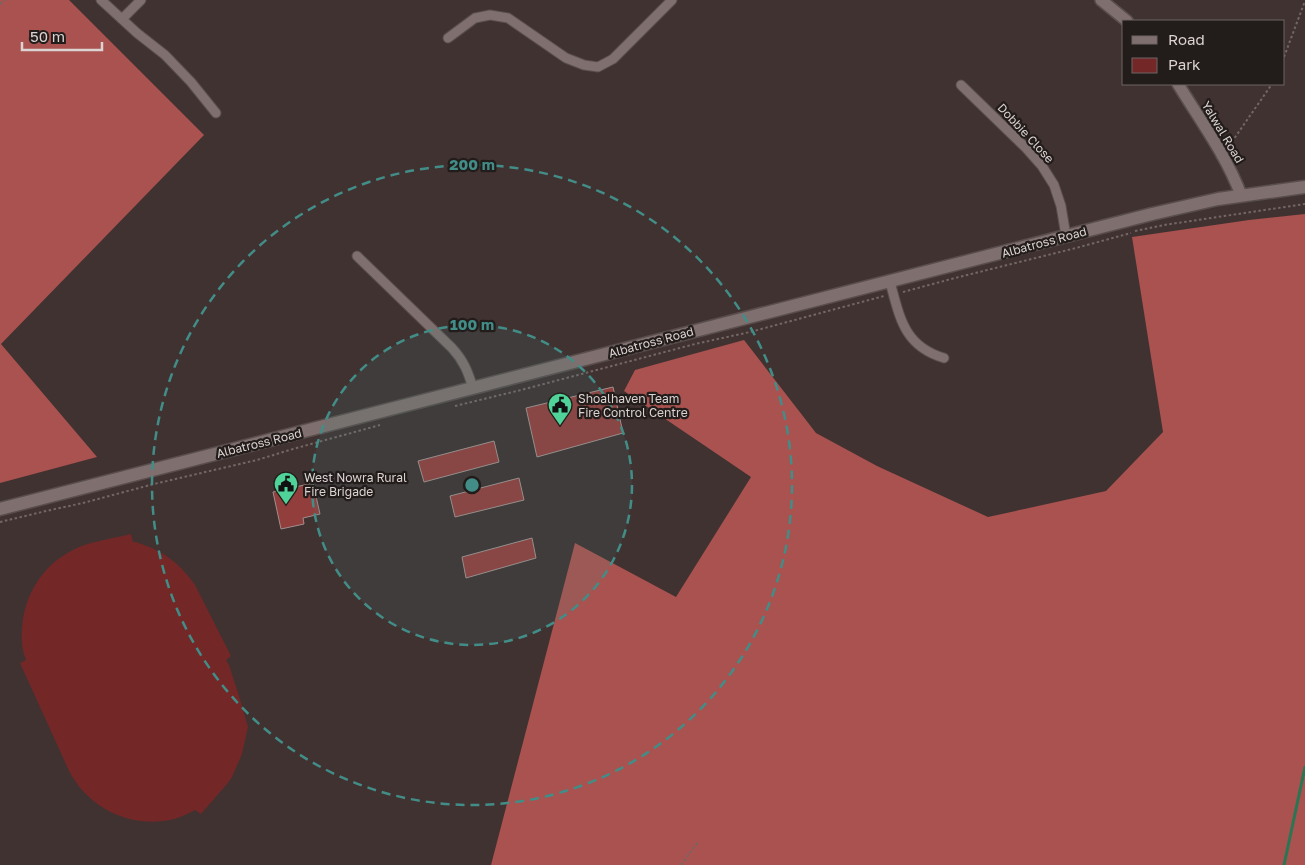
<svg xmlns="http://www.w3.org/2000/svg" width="1305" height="865" font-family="'Golos Text',sans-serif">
  <rect width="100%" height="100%" fill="#403231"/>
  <!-- green -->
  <path fill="#732727" d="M131 534 133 542H136C141 544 148 546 154 549 171 557 184 569 195 585L231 656 226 660 229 665 239 696 248 727 242 754 232 777 227 784 201 814 195 810C189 813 181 817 174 819 143 827 109 817 87 795 80 789 75 781 70 773L20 663 26 660C22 650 21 640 22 629 24 596 41 567 71 551 89 541 112 539 131 534Z"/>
  <!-- forest -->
  <g fill="#a9524f">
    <path d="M0 0H69L204 135 1 344 97 457 0 483Z"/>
    <path d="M1305 214V865H491L575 543 676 597 751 477 624 391 635 370 744 340 816 433 877 466 988 517 1106 491 1163 432 1132 237 1249 220Z"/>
  </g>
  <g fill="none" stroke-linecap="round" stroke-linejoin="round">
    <!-- stream -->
    <path stroke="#2a7553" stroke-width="3" d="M1284 865 1305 767"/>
  </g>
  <!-- building -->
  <g fill="#923e3c" stroke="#a08f8e">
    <path d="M613 387 623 433 537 457 526 408Z"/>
    <path d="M494 441 499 462 424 482 418 461Z"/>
    <path d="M519 478 524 500 455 517 450 496Z"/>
    <path d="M313 483 320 514 303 518 304 524 281 529 273 492Z"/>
    <path d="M532 538 536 558 466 578 462 557Z"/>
  </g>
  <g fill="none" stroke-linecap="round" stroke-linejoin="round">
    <defs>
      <g id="minor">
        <path d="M101 0 137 33 165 55 191 82 216 113"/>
        <path d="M122 19 141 0"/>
        <path d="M448 38 475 18 490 15 508 18 566 58 584 65 598 67 613 59 672 0"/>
        <path d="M961 85 1026 148 1042 166 1054 185 1061 206 1066 236"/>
        <path d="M357 256 452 348C464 361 468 372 473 388"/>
        <path d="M890 282C900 318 904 346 944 358"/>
      </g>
      <g id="tertiary">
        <path d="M1101 0 1127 21"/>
        <path d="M1178 84C1200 120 1226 155 1241 195"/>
      </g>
      <path id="secondary" d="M0 509 1152 214 1218 199 1305 187"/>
    </defs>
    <!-- minor casing -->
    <use href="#minor" stroke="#594e4d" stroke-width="11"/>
    <!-- tertiary casing -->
    <use href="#tertiary" stroke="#594e4d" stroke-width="14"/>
    <!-- secondary casing -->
    <use href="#secondary" stroke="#594e4d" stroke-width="15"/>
    <!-- path -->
    <g stroke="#736766" stroke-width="2" stroke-dasharray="2.5 2.5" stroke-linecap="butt">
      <path d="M0 4 5 0"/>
      <path d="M1284 57 1305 1"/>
      <path d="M1229 146 1272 84"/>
      <path d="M1135 231 1164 225 1305 204"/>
      <path d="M903 292 955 278 1076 248 1131 233"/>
      <path d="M455 406 521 390 695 344 750 332 884 296"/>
      <path d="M0 522 46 511 83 503 154 484 257 460 293 449 380 425"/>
      <path d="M681 865 698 842"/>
    </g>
    <!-- minor -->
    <use href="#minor" stroke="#7f6f6e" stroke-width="9"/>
    <!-- tertiary -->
    <use href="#tertiary" stroke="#7f6f6e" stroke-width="11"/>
    <!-- secondary -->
    <use href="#secondary" stroke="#7f6f6e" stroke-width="12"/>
  </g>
  <!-- distance rings -->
  <circle cx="472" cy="485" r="160" fill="#428d87" fill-opacity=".12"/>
  <g fill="none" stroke="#428d87" stroke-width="2.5" stroke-dasharray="9 6">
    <circle cx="472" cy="485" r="160"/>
    <circle cx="472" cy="485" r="320"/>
  </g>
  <!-- icons -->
  <defs>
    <symbol id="civic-pin" viewBox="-11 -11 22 30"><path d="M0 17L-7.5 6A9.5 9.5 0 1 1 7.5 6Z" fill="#4fd399" stroke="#221c1b"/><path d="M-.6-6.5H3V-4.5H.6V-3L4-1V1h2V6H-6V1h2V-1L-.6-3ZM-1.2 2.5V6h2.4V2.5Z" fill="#111"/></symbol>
  </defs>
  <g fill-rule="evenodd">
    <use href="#civic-pin" x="546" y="391" width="28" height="38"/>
    <use href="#civic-pin" x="272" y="470" width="28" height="38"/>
  </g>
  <g text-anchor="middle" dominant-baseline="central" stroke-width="4.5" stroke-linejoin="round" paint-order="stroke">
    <!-- street labels -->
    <g font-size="12" fill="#dcd3d3" stroke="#221c1b">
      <text transform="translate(1223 132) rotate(59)">Yalwal Road</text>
      <text transform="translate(1026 133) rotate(47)">Dobbie Close</text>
      <text transform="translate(1044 242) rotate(-15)">Albatross Road</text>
      <text transform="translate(651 342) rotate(-15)">Albatross Road</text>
      <text transform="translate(259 443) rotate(-14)">Albatross Road</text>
    </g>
    <!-- poi labels -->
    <g font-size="12" fill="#dcd3d3" stroke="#221c1b" text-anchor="start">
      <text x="578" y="398">Shoalhaven Team<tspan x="578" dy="14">Fire Control Centre</tspan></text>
      <text x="304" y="477">West Nowra Rural<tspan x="304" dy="14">Fire Brigade</tspan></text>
    </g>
  </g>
  <circle cx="472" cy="485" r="8" fill="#428d87" stroke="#221c1b" stroke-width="2.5"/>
  <g font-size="15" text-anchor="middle" font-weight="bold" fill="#428d87" stroke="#221c1b" stroke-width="4.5" stroke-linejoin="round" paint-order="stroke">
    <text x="472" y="170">200 m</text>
    <text x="472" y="330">100 m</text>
  </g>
  <!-- legend -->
  <rect x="1122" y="20" width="162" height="65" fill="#221c1b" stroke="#6c6565"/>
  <rect x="1132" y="36" width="25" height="8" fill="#7f6f6e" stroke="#6c6565"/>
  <text x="1168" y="45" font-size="15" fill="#dcd3d3">Road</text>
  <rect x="1132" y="58" width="25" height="15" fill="#732727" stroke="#6c6565"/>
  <text x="1168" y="70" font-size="15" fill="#dcd3d3">Park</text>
  <!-- scale -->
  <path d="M22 42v8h80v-8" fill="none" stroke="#dcd3d3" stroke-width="2.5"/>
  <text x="30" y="42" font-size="15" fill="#dcd3d3" stroke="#221c1b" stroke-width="4" paint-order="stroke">50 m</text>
</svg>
